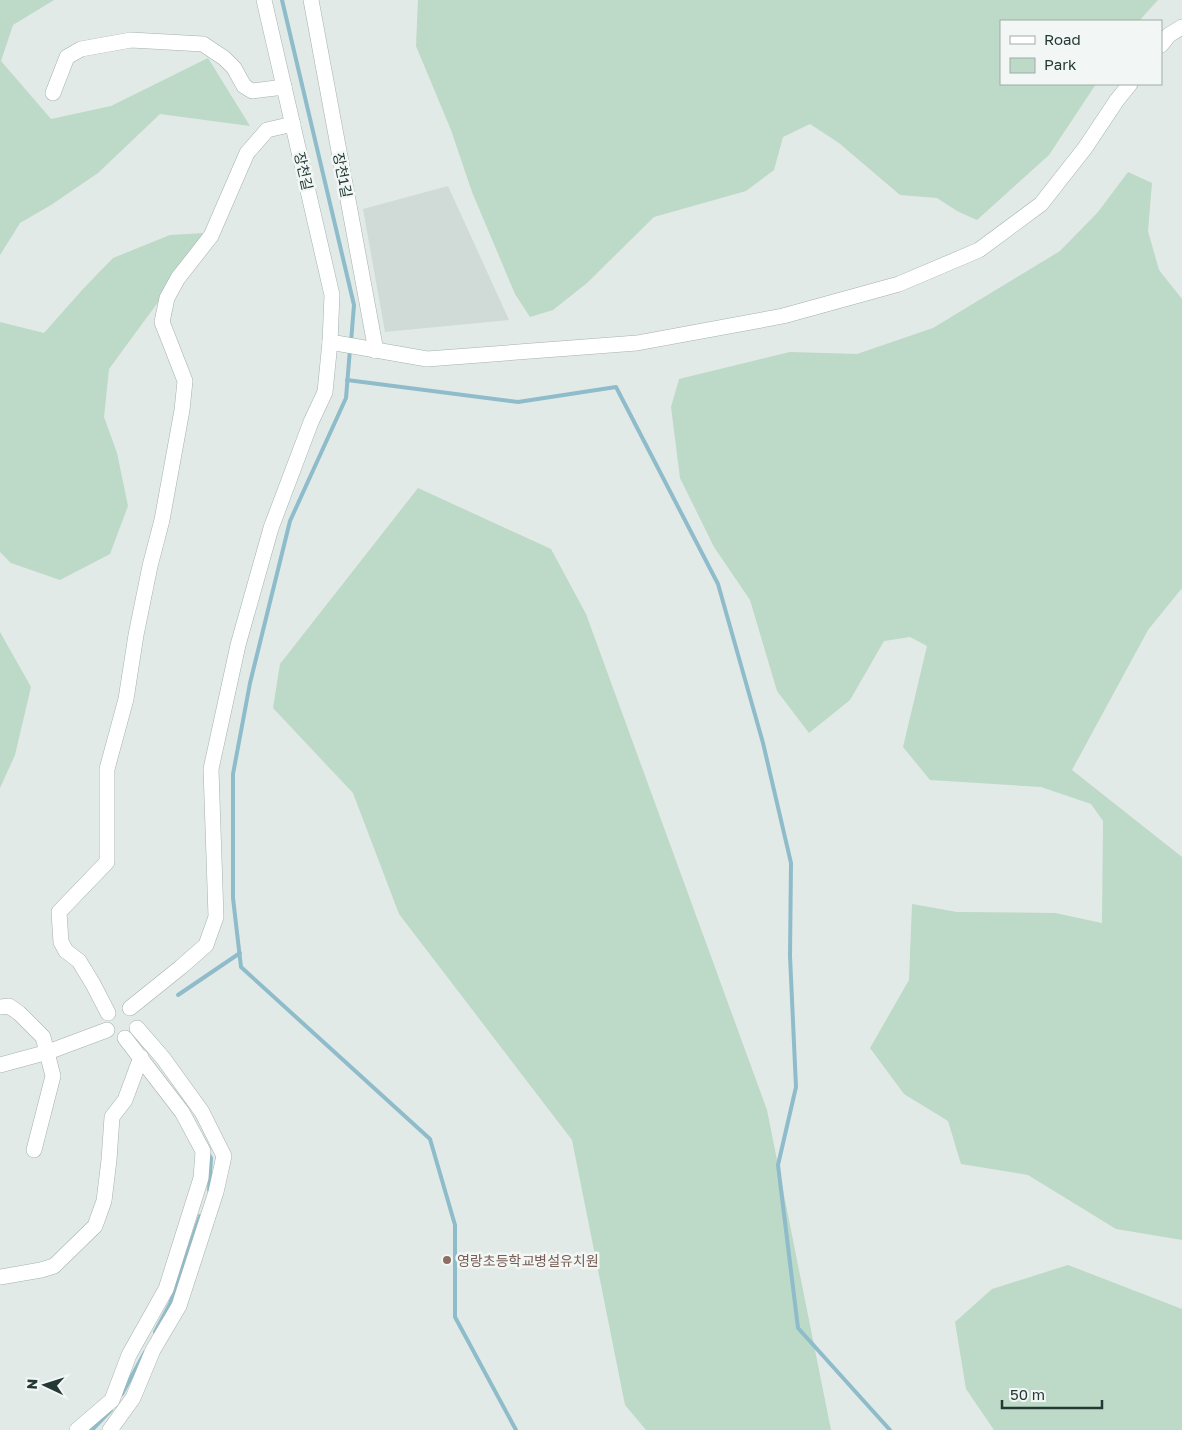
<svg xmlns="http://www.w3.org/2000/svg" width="1182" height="1430" font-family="'Golos Text','Noto Sans KR',sans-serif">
  <rect width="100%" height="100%" fill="#e2eae7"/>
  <!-- built -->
  <path fill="#d0dad6" d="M448 186 509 320 385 332 363 209Z"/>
  <!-- green -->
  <g fill="#bdd9c7">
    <path d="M0 0H54L13 25 1 61 51 119 111 106 208 58 250 126 160 114 98 173 51 205 20 223 0 255Z"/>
    <path d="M418 0H1158L1139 21H1001V84H1096L1049 155 977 220 957 211 937 198 900 195 839 143 810 124 783 137 774 170 746 191 654 217 587 283 553 310 530 317 515 294 472 192 451 130 416 46Z"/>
    <path d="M1128 172 1152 183 1148 231 1159 270 1182 299V588L1148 630 1072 770 1182 857V1240L1116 1229 1028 1175 961 1164 948 1121 904 1094 870 1048 909 980 912 904 957 912 1055 913 1102 923 1103 821 1091 804 1041 787 930 780 903 747 927 646 910 637 884 641 850 700 809 733 777 691 750 600 714 547 680 478 671 407 679 379 790 352 857 354 933 328 1060 251 1098 212Z"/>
    <path d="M203 233 175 279 109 369 104 417 117 453 128 506 110 554 60 580 11 563 0 552V322L44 333 83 289 113 258 170 235Z"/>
    <path d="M418 488 551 549 586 614 767 1110 831 1430H646L625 1405 572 1140 399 914 353 793 273 708 280 664Z"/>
    <path d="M0 632 31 687 15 755 0 788Z"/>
    <path d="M1068 1265 1182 1309V1430H994L966 1389 955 1322 992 1289Z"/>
  </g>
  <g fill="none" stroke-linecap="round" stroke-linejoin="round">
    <!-- stream -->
    <g stroke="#8fbcca" stroke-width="4">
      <path d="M282 0 354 305 351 342"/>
      <path d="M350 349 346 398 290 521 250 683 233 774V898L241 967 430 1139 455 1225V1317L516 1430"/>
      <path d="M347 380 518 402 616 387 718 584 763 743 791 863 790 956 796 1087 778 1165 798 1328 890 1430"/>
      <path d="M178 995 240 953"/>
      <path d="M208 1153 211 1158 209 1190"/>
      <path d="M155 1332 170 1304 200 1216"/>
      <path d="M122 1394 145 1352"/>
      <path d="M92 1430 111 1410"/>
    </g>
    <defs>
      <g id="minor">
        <path d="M311 0 376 351"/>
        <path d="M1161 45 1169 35 1182 27"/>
        <path d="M53 93 67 57 81 49 131 40 203 44 224 58 234 68 244 86 252 91 284 87"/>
        <path d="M330 342 427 359 637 343 783 316 899 284 979 250 1041 204 1085 148 1117 100 1130 84"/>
        <path d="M0 1007 9 1006 19 1013 43 1037 53 1076 34 1150"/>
        <path d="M130 1008 181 967 206 945 216 917 211 769 238 645 271 528 311 422 325 392 330 342 332 295 264 0"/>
        <path d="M108 1013 93 984 79 961 66 951 61 942 59 912 107 862V769L126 699 136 635 150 566 162 520 182 410 185 381 162 322 167 298 178 278 211 236 247 153 267 130 293 124"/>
        <path d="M0 1065 48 1052 107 1030"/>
        <path d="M0 1277 41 1270 54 1266 95 1226 104 1201 109 1160 112 1117 125 1100 141 1057"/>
        <path d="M77 1430 112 1400 129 1355 166 1289 201 1178 203 1151 182 1112 125 1038"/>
        <path d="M110 1430 133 1398 153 1350 179 1306 216 1192 224 1156 202 1112 163 1058 137 1028"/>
      </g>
    </defs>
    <!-- minor casing -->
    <use href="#minor" stroke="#a5b1ae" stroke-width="16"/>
    <!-- minor -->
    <use href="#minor" stroke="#fff" stroke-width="15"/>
  </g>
  <!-- markers -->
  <circle fill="#8d6e63" stroke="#f2f7f5" stroke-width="2" cx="447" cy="1260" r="5"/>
  <g text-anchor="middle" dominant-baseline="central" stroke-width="5" stroke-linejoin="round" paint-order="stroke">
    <!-- street labels -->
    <g font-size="14" fill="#243935" stroke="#f2f7f5">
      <text transform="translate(304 171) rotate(77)">장천길</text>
      <text transform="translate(343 175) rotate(79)">장천1길</text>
    </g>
    <!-- education labels -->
    <g font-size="14" fill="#785e54" stroke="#f2f7f5" text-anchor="start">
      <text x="457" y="1260">영랑초등학교병설유치원</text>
    </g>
  </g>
  <!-- legend -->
  <rect x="1000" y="20" width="162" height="65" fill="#f2f7f5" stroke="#a0aba8"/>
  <rect x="1010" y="36" width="25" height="8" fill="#ffffff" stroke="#a0aba8"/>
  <text x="1044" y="45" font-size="15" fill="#243935">Road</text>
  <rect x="1010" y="58" width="25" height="15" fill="#bdd9c7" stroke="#a0aba8"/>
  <text x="1044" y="70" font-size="15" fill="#243935">Park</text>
  <!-- north arrow -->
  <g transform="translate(45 1385) rotate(274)" stroke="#f2f7f5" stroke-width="4" paint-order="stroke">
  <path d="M0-4L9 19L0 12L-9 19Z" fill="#243935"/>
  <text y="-8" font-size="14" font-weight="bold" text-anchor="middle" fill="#243935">N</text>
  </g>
  <!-- scale -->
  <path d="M1002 1400v8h100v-8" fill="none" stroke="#243935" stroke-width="2.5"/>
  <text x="1010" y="1400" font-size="15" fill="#243935" stroke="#f2f7f5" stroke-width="4" paint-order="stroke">50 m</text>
</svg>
